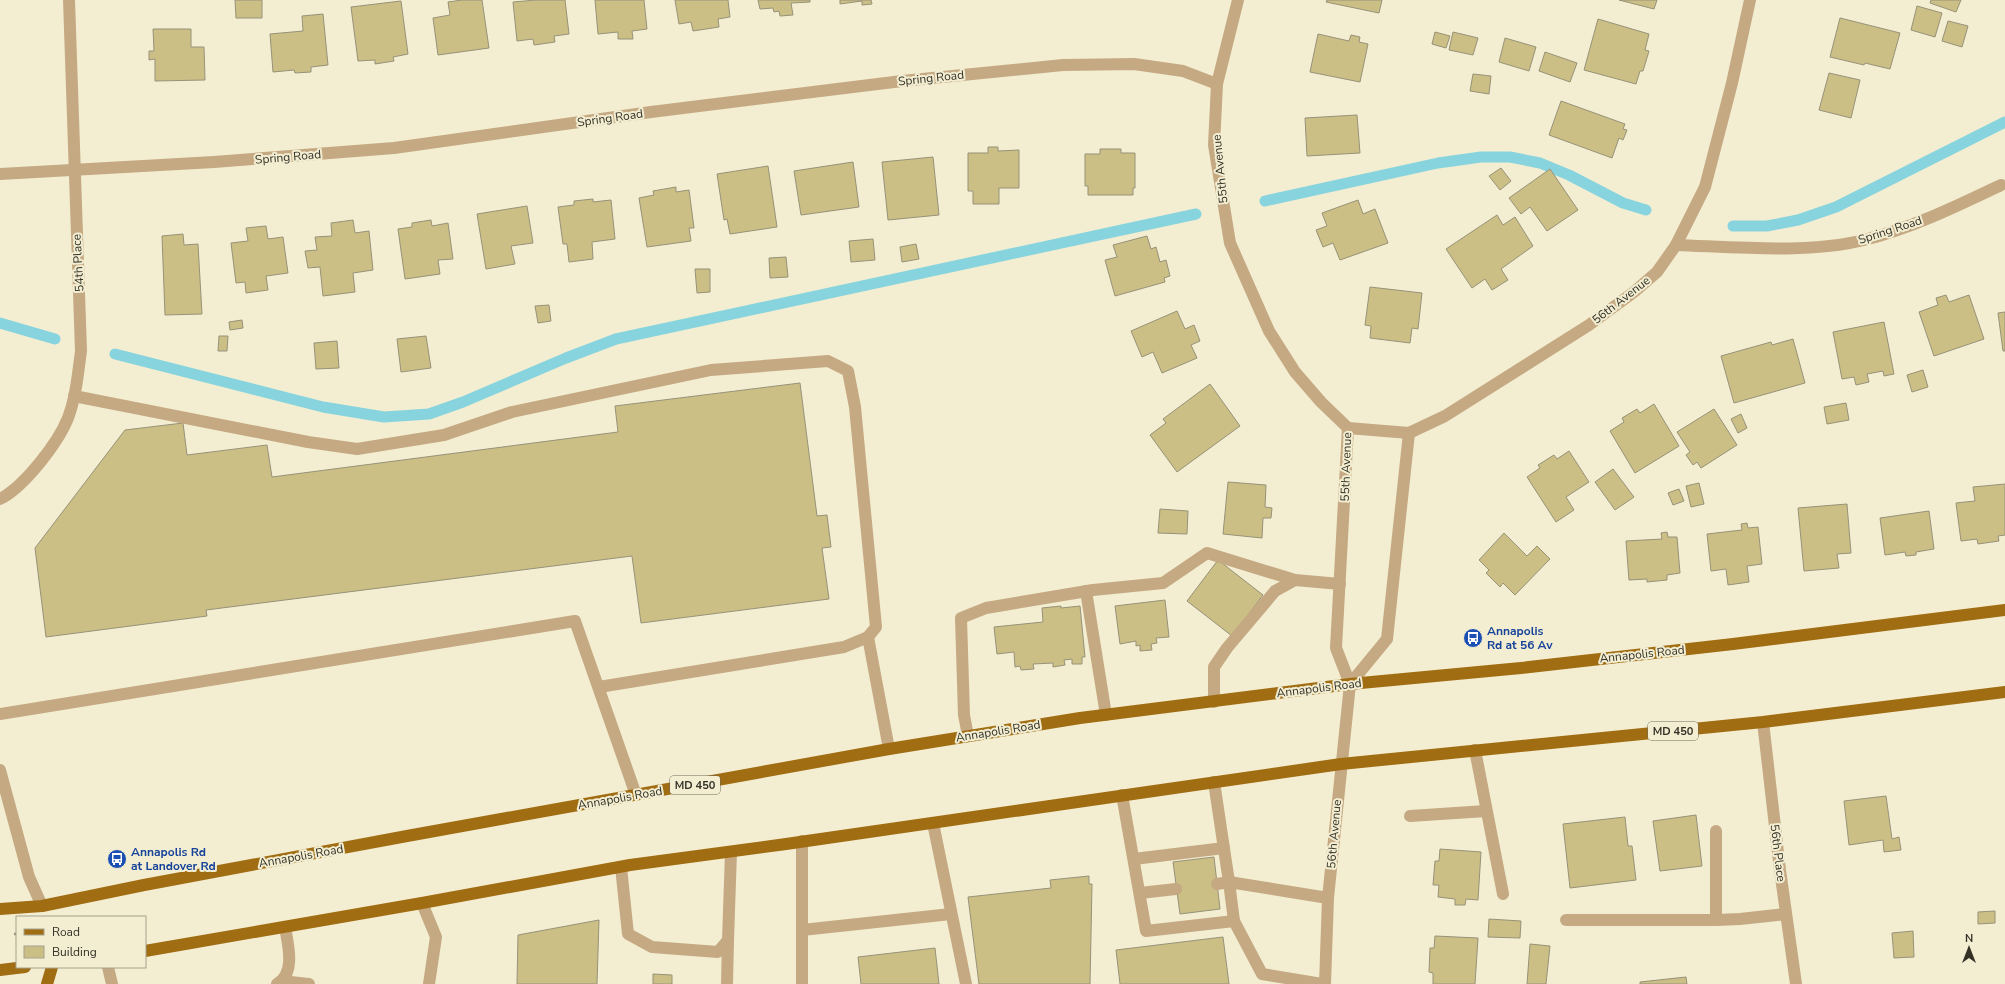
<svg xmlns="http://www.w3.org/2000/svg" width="2005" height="984" font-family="'Nunito Sans',sans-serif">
  <rect width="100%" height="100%" fill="#f3eed2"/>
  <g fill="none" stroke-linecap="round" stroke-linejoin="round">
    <!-- stream -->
    <g stroke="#88d4de" stroke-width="11">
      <path d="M1265 201 1438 163 1481 157H1510L1540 163 1569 175 1623 203 1646 210"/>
      <path d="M1733 226H1767L1798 220 1836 207 2005 122"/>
      <path d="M0 323 55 339"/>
      <path d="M115 354 323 407 384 417 429 414 463 402 566 358 616 339 1196 214"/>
    </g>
  </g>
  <!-- building -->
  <g fill="#cbbf86" stroke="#979278">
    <path d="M235 0H262V18H236Z"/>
    <path d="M462 0H482L489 48 438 55 433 18 450 15 448 2Z"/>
    <path d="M536 0H565L569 34 554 36 555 42 534 45 533 39 517 41 513 2Z"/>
    <path d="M595 0H644L647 29 632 31 633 39H618V32L598 34Z"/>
    <path d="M675 0H728L730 17 718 19 719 27 693 31 691 22 679 24Z"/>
    <path d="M758 0H810V2L791 3 793 15 780 16 779 11 774 12 773 8 760 9Z"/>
    <path d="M840 0H871L872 4 862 5V1L840 4Z"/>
    <path d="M1327 0H1382L1379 13 1326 2Z"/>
    <path d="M1619 0H1657L1654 9Z"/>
    <path d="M1931 0H1961L1956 12 1930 3Z"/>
    <path d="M401 1 408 54 393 57 394 61 375 64V60L358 61 351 7Z"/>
    <path d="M1917 6 1942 13 1935 37 1911 30Z"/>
    <path d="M323 14 328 65 311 67V72L295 73 294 70 273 72 270 34 303 31 302 16Z"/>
    <path d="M1840 18 1900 33 1890 69 1865 63 1864 65 1830 57Z"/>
    <path d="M1598 19 1649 34 1645 50 1649 51 1643 71H1640L1636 84 1584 70Z"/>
    <path d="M1948 21 1968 26 1962 47 1942 41Z"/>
    <path d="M153 29H191V47H204L205 80 155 81V59L149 60V51H154Z"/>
    <path d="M1435 32 1450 36 1446 48 1432 44Z"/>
    <path d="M1453 32 1478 38 1473 55 1449 50Z"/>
    <path d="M1318 34 1349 41 1351 35 1360 37 1359 42 1368 44 1360 82 1310 72Z"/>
    <path d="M1505 38 1536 47 1529 71 1499 62Z"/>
    <path d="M1545 52 1577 63 1570 82 1539 71Z"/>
    <path d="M1829 73 1860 80 1851 118 1819 110Z"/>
    <path d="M1473 74 1491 76 1489 94 1470 91Z"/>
    <path d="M1561 101 1625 124 1623 129 1627 130 1623 140 1619 138 1612 158 1549 135Z"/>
    <path d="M1357 115 1360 153 1307 156 1305 118Z"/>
    <path d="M988 147H998V151L1019 150V188H999V204H973V191H968V153H988Z"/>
    <path d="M1100 149H1121V153H1135V188H1133V195H1088V186H1085V154H1100Z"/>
    <path d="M933 157 939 215 888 220 882 162Z"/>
    <path d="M853 162 859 207 801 215 794 171Z"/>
    <path d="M768 166 777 227 730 234 727 219 724 220 717 174Z"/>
    <path d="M1501 168 1511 181 1500 190 1489 176Z"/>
    <path d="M1550 169 1578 210 1547 231 1530 207 1521 214 1509 198Z"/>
    <path d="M676 187V192L689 190 694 228H689L691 241 647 247 639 198 654 195 653 191Z"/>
    <path d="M593 199V202L611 200 615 239 592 242 593 259 569 262 567 244H563L558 207 574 205V201Z"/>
    <path d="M1358 200 1363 214 1375 209 1388 243 1340 260 1333 243 1323 247 1316 230 1327 226 1322 213Z"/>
    <path d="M527 206 533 243 511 246 515 264 486 269 477 214Z"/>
    <path d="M1497 215 1503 225 1515 217 1533 246 1501 269 1508 280 1492 290 1485 279 1472 288 1446 249Z"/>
    <path d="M353 220 355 233 369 231 373 270 353 273 355 292 323 296 320 267 308 268 305 251 317 250 315 237 332 236 331 223Z"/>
    <path d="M431 220 432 226 448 223 453 259 438 260 440 274 405 279 398 229 412 227V223Z"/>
    <path d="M266 226 268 239 283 237 288 273 266 276 268 290 246 293 245 282 236 283 231 243 248 241 246 228Z"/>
    <path d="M183 234 184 245 198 244 202 314 165 315 162 236Z"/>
    <path d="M1147 236 1151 249 1156 247 1160 262 1166 260 1170 276 1164 278 1165 282 1115 296 1105 260 1117 257 1113 245Z"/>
    <path d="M873 239 875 260 851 262 849 241Z"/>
    <path d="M916 244 919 259 902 262 900 247Z"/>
    <path d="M786 257 788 277 770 278 769 258Z"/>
    <path d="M695 269H710V292L697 293Z"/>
    <path d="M1370 287 1422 293 1418 329 1412 328 1410 343 1370 338 1371 326 1365 325Z"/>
    <path d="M1946 295 1949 302 1969 295 1984 339 1934 356 1919 312 1938 305 1936 298Z"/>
    <path d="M549 305 551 321 538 323 535 306Z"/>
    <path d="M1177 311 1185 329 1194 325 1200 341 1191 345 1197 358 1162 373 1153 352 1142 357 1131 331Z"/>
    <path d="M2005 312V351H2003L1998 313Z"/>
    <path d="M242 320 243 328 230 330 229 322Z"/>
    <path d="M1884 322 1894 374 1884 376 1883 371 1867 374 1869 382 1856 385 1854 377 1842 379 1833 332Z"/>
    <path d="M219 336H228L227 351H218Z"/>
    <path d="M426 336 431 368 401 372 397 339Z"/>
    <path d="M1793 339 1805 383 1734 403 1721 356 1771 342 1772 345Z"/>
    <path d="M337 341 339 368 316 369 314 343Z"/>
    <path d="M1923 370 1928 387 1912 392 1907 375Z"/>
    <path d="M800 383 817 516 827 515 831 547 822 548 829 599 641 623 632 556 206 610 207 616 46 637 35 548 125 430 183 423 187 455 267 445 272 477 618 432 615 406Z"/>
    <path d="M1210 384 1240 426 1177 472 1150 435 1166 423 1163 419Z"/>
    <path d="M1846 403 1849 420 1827 424 1824 407Z"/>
    <path d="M1654 404 1679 446 1635 473 1610 431 1624 422 1622 418 1637 409 1640 413Z"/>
    <path d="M1714 409 1737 445 1701 468 1697 462 1693 465 1686 455 1690 452 1677 432Z"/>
    <path d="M1741 414 1747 428 1738 433 1731 419Z"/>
    <path d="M1569 451 1589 482 1566 497 1574 510 1556 522 1527 477 1540 468 1538 465 1554 455 1557 459Z"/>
    <path d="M1613 469 1634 497 1615 510 1595 482Z"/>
    <path d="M1228 482 1266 485 1265 507 1272 508 1271 518H1263L1262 538 1223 534Z"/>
    <path d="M1699 483 1704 504 1691 507 1686 486Z"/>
    <path d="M2005 484V535L1998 536 1999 541 1978 544 1977 539 1961 541 1956 503 1975 501 1973 487Z"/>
    <path d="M1679 489 1684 501 1673 505 1668 493Z"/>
    <path d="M1847 504 1851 553 1837 554 1839 568 1804 571 1798 508Z"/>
    <path d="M1160 509 1188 511 1187 534 1158 533Z"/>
    <path d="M1929 511 1934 549 1916 552V555L1906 556 1905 552 1885 555 1880 518Z"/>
    <path d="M1747 523 1748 528 1758 527 1762 564 1747 566 1749 582 1728 585 1726 569 1711 571 1707 534 1742 530 1741 524Z"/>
    <path d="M1667 532 1668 537H1677L1680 573 1667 575V580L1647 582V579L1629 580 1626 541 1662 539 1661 533Z"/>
    <path d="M1504 533 1527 556 1537 546 1550 559 1515 595 1503 583 1500 587 1486 573 1489 570 1479 560Z"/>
    <path d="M1218 560 1263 595 1232 636 1187 601Z"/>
    <path d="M1165 600 1169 637 1156 638 1157 643 1151 644 1152 650 1140 651V645L1136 646V641L1120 644 1115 606Z"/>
    <path d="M1061 606V608L1080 606 1085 657H1082V664H1072V659L1064 660 1065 665 1053 667V663L1033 664 1034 669 1021 670 1020 666 1015 667 1014 652 997 654 994 627 1043 622 1042 608Z"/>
    <path d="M1886 796 1892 839 1899 837 1901 850 1884 852 1883 840 1849 845 1844 801Z"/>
    <path d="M1696 815 1702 866 1660 871 1653 821Z"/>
    <path d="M1625 817 1628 846H1632L1636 880 1570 888 1563 824Z"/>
    <path d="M1440 849 1481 852 1478 900 1466 899 1465 905H1455V899L1438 897 1439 885H1433L1435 861H1439Z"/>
    <path d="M1214 857 1220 909 1180 914 1173 862Z"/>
    <path d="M1089 876V884H1092L1090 984H979L968 897 1051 888 1050 880Z"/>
    <path d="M1995 911V923L1978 924V912Z"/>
    <path d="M1489 919 1521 921 1520 938 1488 937Z"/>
    <path d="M599 920 597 984H517L518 935Z"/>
    <path d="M1913 931 1914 957 1894 958 1892 933Z"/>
    <path d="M1435 936 1478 938 1475 984H1433V973L1429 972 1430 948H1434Z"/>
    <path d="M1223 937 1229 984H1120L1116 950Z"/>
    <path d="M1530 944 1550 946 1546 984H1527Z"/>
    <path d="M935 948 939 984H861L858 957Z"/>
    <path d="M653 974 672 975V984H653Z"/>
    <path d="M1686 977 1687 984H1640V982Z"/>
  </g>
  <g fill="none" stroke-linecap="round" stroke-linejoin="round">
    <!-- path -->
    <path stroke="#96927f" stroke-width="2.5" stroke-dasharray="3 3" stroke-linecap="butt" d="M14 934H16L17 939"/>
    <!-- service -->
    <g stroke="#c5a983" stroke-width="12">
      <path d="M74 396 308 442 357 449 444 435 512 412 711 370 828 361 848 371 855 407 876 627 868 637 844 647 599 687"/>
      <path d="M1086 591 1106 715"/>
      <path d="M868 637 889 749"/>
      <path d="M1214 702V667L1227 648 1275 591 1295 580 1340 584"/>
      <path d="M0 714 575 621 636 795"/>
      <path d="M968 736 964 715 961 618 986 608 1093 590 1163 583 1207 553 1295 580"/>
      <path d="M1475 750 1503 894"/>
      <path d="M0 770 29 877 42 906"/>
      <path d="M1214 782 1229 882 1217 884"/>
      <path d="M1122 795 1146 931 1234 921 1262 974 1322 984"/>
      <path d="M1410 816 1486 811"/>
      <path d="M933 823 966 984"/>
      <path d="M1716 831V920L1740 919 1786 914"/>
      <path d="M802 841V984"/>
      <path d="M1134 859 1224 848"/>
      <path d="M621 867 628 934 652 947 718 952 728 940 731 852"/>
      <path d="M1140 893 1176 889"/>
      <path d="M422 903 436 937 429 984"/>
      <path d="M1566 920H1716"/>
      <path d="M1234 921 1229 882 1328 898"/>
      <path d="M802 930 951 914"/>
      <path d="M108 967 112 984"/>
      <path d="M281 981 309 984"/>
      <path d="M277 984C296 973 288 945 285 927"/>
      <path d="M727 984 728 940"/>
    </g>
    <!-- minor -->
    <g stroke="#c5a983" stroke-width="12">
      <path d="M1238 0 1217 84 1214 145 1230 243 1269 331 1295 372 1321 402 1348 428 1336 648 1350 684 1328 898 1325 984"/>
      <path d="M0 174 214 162 394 148 651 112 902 81 1063 65 1134 64 1183 71 1217 84"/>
      <path d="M1676 245C1734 247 1808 254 1864 240 1912 228 1957 206 2001 185"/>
      <path d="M1348 428 1409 433 1445 416 1589 325 1634 292 1657 272 1676 245 1705 187 1732 83 1750 0"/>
      <path d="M0 499C24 487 58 443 68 418 76 397 78 373 81 351L69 0"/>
      <path d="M1350 684 1387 639 1409 433"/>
      <path d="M1763 722 1780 870 1796 984"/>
    </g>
    <!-- primary -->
    <g stroke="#a16d13" stroke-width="12">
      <path d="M0 909 42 906 144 885 407 836 889 749 1080 718 1350 684 1521 668 1733 644 2005 610"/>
      <path d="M145 951 422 903 630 865 786 844 1341 764 1763 722 2005 692"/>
      <path d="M0 970 25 967"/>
      <path d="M47 984 52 967"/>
    </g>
  </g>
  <!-- icons -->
  <defs>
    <symbol id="bus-disc" viewBox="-11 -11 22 22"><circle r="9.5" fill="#1a4fb4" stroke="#f3eed2"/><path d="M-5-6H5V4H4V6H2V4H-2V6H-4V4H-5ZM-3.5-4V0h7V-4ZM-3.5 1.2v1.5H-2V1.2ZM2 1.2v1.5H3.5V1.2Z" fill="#fff"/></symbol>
  </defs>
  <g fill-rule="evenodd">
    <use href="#bus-disc" x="1462" y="627" width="22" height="22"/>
    <use href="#bus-disc" x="106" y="848" width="22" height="22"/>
  </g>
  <g text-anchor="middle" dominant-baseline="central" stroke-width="4" stroke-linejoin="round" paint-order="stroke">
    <!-- shield labels -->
    <g fill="#f3eed2" stroke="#6d6a5a" stroke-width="1">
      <rect x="1648" y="722" width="50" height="18" rx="3"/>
      <rect x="670" y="776" width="50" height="18" rx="3"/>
    </g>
    <g font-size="11" font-weight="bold" fill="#333126">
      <text x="1673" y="731">MD 450</text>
      <text x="695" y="785">MD 450</text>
    </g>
    <!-- street labels -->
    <g font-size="12" fill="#333126" stroke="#f3eed2">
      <text transform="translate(931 78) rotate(-6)">Spring Road</text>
      <text transform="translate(610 118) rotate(-8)">Spring Road</text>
      <text transform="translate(288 157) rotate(-5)">Spring Road</text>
      <text transform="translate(1220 169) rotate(-96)">55th Avenue</text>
      <text transform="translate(1890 230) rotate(-18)">Spring Road</text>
      <text transform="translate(78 263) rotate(-93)">54th Place</text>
      <text transform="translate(1621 300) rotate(-38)">56th Avenue</text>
      <text transform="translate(1346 467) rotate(-88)">55th Avenue</text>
      <text transform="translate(1642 654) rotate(-6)">Annapolis Road</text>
      <text transform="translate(1319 688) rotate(-7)">Annapolis Road</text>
      <text transform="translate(998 731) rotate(-9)">Annapolis Road</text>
      <text transform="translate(620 798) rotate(-10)">Annapolis Road</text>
      <text transform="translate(1334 834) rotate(-85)">56th Avenue</text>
      <text transform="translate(1778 853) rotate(83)">56th Place</text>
      <text transform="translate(301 856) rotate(-10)">Annapolis Road</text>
    </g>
    <!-- transit labels -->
    <g font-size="12" font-weight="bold" fill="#164399" stroke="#f3eed2" text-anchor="start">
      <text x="1487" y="631">Annapolis<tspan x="1487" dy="14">Rd at 56 Av</tspan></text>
      <text x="131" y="852">Annapolis Rd<tspan x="131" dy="14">at Landover Rd</tspan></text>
    </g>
  </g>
  <!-- legend -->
  <rect x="16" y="916" width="130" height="52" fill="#f3eed2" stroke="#a6a28d"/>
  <rect x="24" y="929" width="20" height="6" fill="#a16d13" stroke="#a6a28d"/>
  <text x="52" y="936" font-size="12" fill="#333126">Road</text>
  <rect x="24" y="946" width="20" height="12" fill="#cbbf86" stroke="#a6a28d"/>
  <text x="52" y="956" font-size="12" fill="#333126">Building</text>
  <!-- north arrow -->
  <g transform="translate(1969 948)" stroke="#f3eed2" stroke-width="3" paint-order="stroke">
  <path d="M0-3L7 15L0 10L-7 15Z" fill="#333126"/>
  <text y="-6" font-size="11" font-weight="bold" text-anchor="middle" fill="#333126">N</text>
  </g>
</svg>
